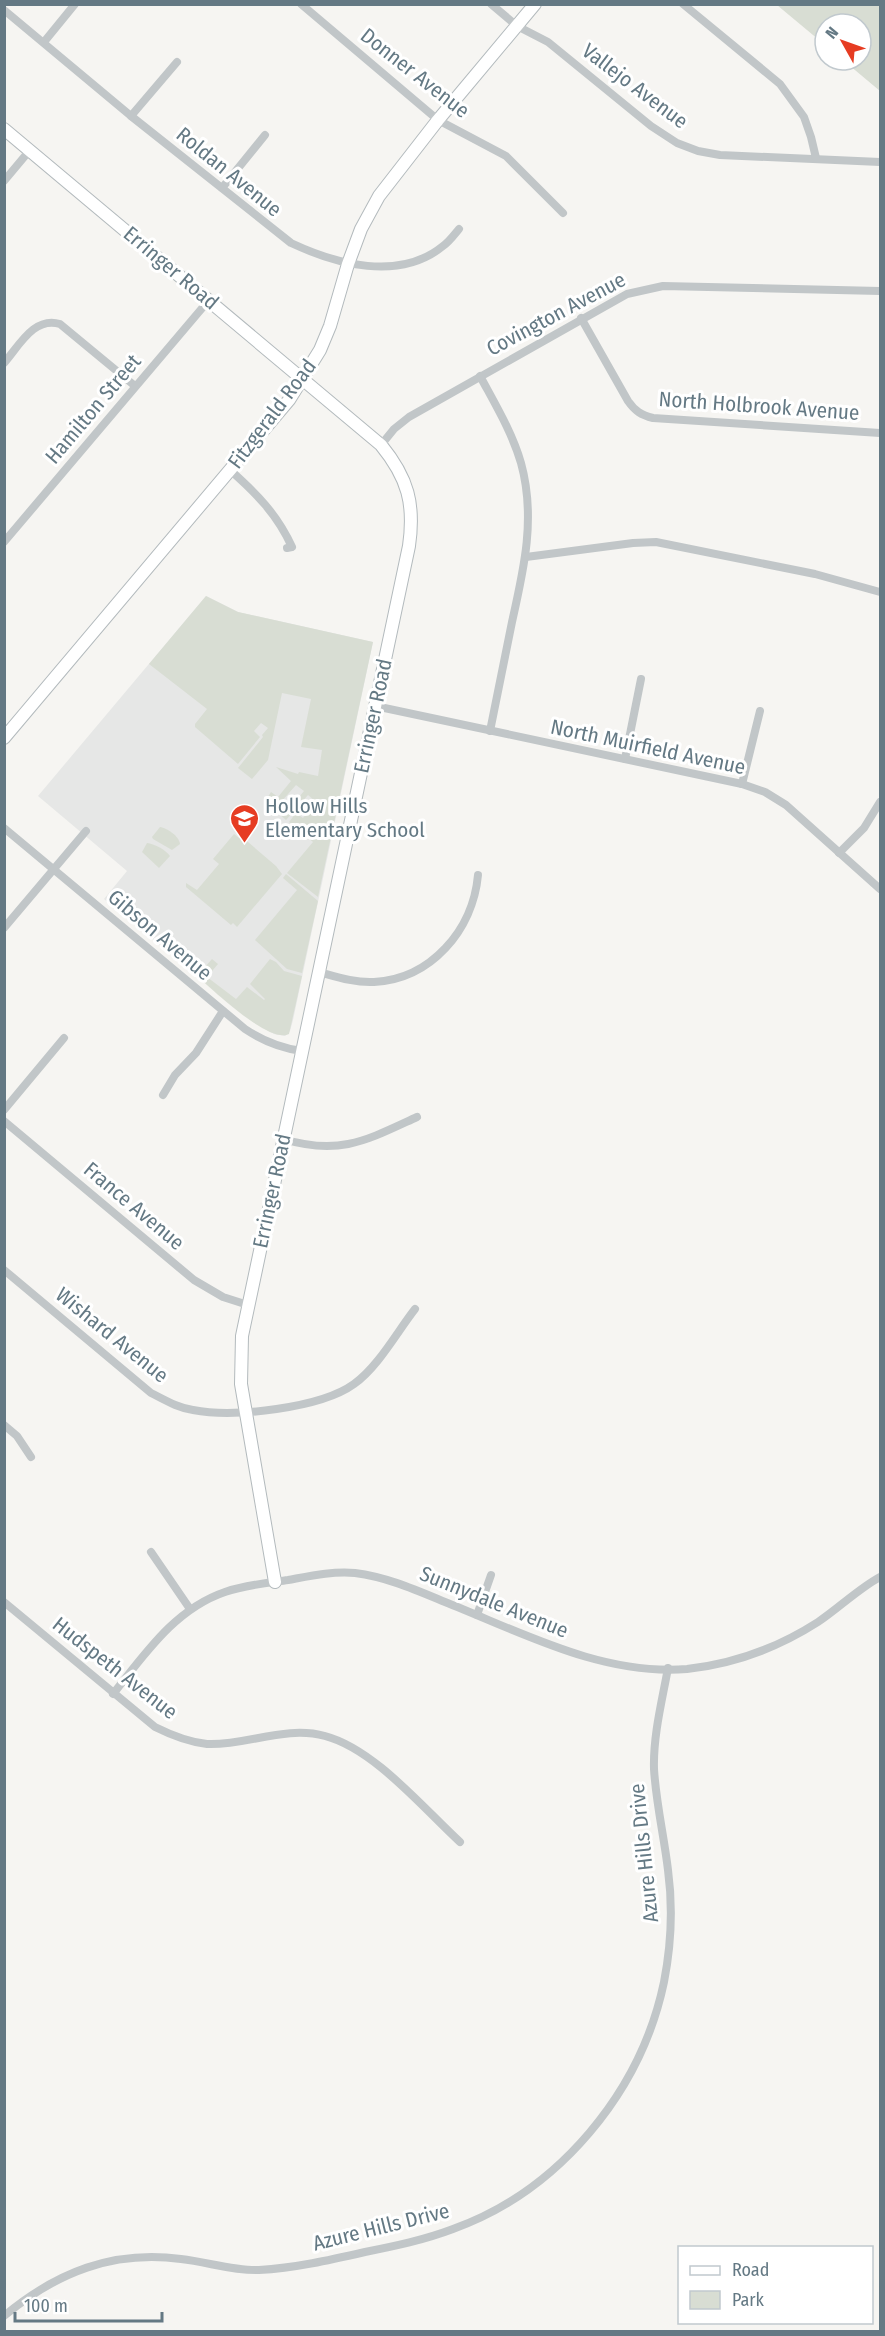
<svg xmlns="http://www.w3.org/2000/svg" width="885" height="2336" font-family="'Fira Sans Condensed',sans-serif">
  <rect width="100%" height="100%" fill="#f6f5f2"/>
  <!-- built -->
  <path fill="#e6e7e6" d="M206 596 238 612 373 642 293 1020 290 1031 285 1036 274 1034 253 1022 104 899 127 871 38 796Z"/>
  <!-- green -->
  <g fill="#d8ddd3">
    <path d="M777 5H880V91L843 60H861V24H825V45Z"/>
    <path d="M206 596 238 612 373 642 318 897 287 873 313 842 289 822 296 813 303 818 316 802 308 795 286 820 277 812 285 802 291 807 304 791 296 785 274 810 266 800 271 792 278 797 291 781 276 767 298 774 299 772 318 776 322 750 301 747 311 699 282 693 268 760 252 779 238 768 263 737 262 735 268 728 261 723 254 731 260 737 238 764 195 727V724L207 709 149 664Z"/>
    <path d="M160 827C167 828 179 836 180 844L172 850 153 839 152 837Z"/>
    <path d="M234 834 239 838 241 836 276 866 282 874 237 927 233 923 231 925 186 887V883L197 890 219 864 213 859Z"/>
    <path d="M147 843C154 844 165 849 170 856L159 868 142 852Z"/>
    <path d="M286 874 318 901 302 973 287 969 255 940 297 890 283 878Z"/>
    <path d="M212 959 218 964 207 977 236 999 247 987 264 1000 265 999 250 984 270 959 276 962 284 971 302 976 289 1034C269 1044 213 990 197 976Z"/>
  </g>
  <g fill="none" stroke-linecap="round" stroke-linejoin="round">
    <defs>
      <g id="secondary">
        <path d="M4 129 381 445C408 478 415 504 409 546L242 1336 241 1384 275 1582"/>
        <path d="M4 738 289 400 320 350 330 326 348 264 361 229 379 196 438 120 535 4"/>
      </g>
    </defs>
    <!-- secondary casing -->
    <use href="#secondary" stroke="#b3babd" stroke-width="14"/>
    <!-- street -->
    <g stroke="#c1c6c8" stroke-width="8">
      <path d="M301 4 438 120 506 156 563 213"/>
      <path d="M491 4 517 26 548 42 651 126 677 143 698 151 720 155 880 162"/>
      <path d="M683 4 780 84 804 117 811 137 816 158"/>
      <path d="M4 10 131 116 291 243C336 264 399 282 443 246 449 242 454 235 459 229"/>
      <path d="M44 42 75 4"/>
      <path d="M131 116 177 62"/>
      <path d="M4 181 30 150"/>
      <path d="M222 188 265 135"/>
      <path d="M581 318 628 401C635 411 641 415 653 418L880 433"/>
      <path d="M4 363C19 346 34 316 60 324L135 386"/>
      <path d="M480 376C495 404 512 432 521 463 536 517 524 569 512 622 505 658 497 695 490 731"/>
      <path d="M381 445 394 429 409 417 627 294 663 286 880 291"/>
      <path d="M230 470C256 493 277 514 292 547L287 548"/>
      <path d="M4 542 209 300"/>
      <path d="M526 557 633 543 656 542 815 574 880 592"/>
      <path d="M375 706 742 784 765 792 786 805 880 889"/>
      <path d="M625 759 641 679"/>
      <path d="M742 784 760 711"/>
      <path d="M4 828 245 1029C263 1041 280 1048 302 1051"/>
      <path d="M839 853 864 828 880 802"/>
      <path d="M4 928 86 831"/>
      <path d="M319 972C337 977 355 983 374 982 431 979 473 930 478 875"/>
      <path d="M163 1095 175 1075 196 1053 223 1011"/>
      <path d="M4 1110 64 1038"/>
      <path d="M4 1121 194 1280 223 1297 248 1305"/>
      <path d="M283 1139C340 1156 367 1140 417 1117"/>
      <path d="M4 1270 151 1393C165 1400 178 1408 193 1410 234 1418 321 1408 354 1384 378 1367 397 1332 415 1309"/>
      <path d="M4 1425 17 1436 31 1457"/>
      <path d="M151 1552 190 1609"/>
      <path d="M4 1602 155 1727C171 1735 188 1742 207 1744 246 1746 285 1725 325 1736 374 1749 422 1807 460 1842"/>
      <path d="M477 1615 491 1575"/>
      <path d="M113 1694C145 1654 175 1609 225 1592 245 1585 267 1583 288 1580 310 1576 332 1571 355 1573 387 1577 416 1590 445 1602 521 1632 602 1676 687 1669 733 1664 779 1647 818 1622 839 1608 858 1589 880 1577"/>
      <path d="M4 2316C57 2272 113 2250 181 2259 208 2262 233 2271 259 2270 295 2268 330 2260 365 2252 395 2246 424 2240 453 2229 559 2191 641 2092 664 1982 671 1946 673 1907 668 1870 664 1836 656 1803 654 1769 653 1736 662 1701 668 1668"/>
    </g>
    <!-- secondary -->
    <use href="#secondary" stroke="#fff" stroke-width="12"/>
  </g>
  <!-- icons -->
  <defs>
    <symbol id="school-pin" viewBox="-11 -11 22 30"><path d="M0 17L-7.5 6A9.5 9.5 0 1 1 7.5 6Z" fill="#e63c22" stroke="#fff"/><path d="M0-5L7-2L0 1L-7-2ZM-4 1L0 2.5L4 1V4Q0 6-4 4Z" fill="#fff"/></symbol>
  </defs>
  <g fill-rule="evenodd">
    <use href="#school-pin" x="228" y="802" width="33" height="45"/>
  </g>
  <g text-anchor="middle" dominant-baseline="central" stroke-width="6" stroke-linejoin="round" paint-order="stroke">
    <!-- street labels -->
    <g font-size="21" fill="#647984" stroke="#fff">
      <text transform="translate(415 73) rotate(38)">Donner Avenue</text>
      <text transform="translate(635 86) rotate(37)">Vallejo Avenue</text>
      <text transform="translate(229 172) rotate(39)">Roldan Avenue</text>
      <text transform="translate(171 268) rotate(40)">Erringer Road</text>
      <text transform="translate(556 314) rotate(-28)">Covington Avenue</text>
      <text transform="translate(759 406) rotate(4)">North Holbrook Avenue</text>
      <text transform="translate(93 409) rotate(-50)">Hamilton Street</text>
      <text transform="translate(272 414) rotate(-53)">Fitzgerald Road</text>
      <text transform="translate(373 716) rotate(-78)">Erringer Road</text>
      <text transform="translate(648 747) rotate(12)">North Muirfield Avenue</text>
      <text transform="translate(160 935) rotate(40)">Gibson Avenue</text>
      <text transform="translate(272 1191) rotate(-78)">Erringer Road</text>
      <text transform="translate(134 1206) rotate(40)">France Avenue</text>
      <text transform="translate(112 1335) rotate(39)">Wishard Avenue</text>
      <text transform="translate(494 1602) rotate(22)">Sunnydale Avenue</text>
      <text transform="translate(115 1668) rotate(38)">Hudspeth Avenue</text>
      <text transform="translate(644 1853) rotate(-96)">Azure Hills Drive</text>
      <text transform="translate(381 2227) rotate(-14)">Azure Hills Drive</text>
    </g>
    <!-- poi labels -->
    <g font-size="21" fill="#647984" stroke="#fff" text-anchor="start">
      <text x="265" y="806">Hollow Hills<tspan x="265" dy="24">Elementary School</tspan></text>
    </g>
  </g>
  <!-- border -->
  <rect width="885" height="2336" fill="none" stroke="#647984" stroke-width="12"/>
  <!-- legend -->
  <rect x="678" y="2246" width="195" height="78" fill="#ffffff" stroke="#c1c9ce" stroke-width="1.5"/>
  <rect x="690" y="2266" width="30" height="9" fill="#ffffff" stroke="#c1c9ce" stroke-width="1.5"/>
  <text x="732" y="2276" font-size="18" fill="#647984">Road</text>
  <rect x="690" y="2291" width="30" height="18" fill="#d8ddd3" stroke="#c1c9ce" stroke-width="1.5"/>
  <text x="732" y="2306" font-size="18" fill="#647984">Park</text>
  <!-- north arrow -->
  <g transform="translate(843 42) rotate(310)"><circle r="28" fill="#ffffff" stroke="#c1c9ce" stroke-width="1.5"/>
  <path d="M0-4.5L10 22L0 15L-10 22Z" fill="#e63c22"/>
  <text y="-9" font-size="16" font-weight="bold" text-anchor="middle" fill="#647984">N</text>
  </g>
  <!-- scale -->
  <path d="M15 2312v9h147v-9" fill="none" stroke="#647984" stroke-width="3"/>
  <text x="24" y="2312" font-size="18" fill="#647984" stroke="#ffffff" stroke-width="4.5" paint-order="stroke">100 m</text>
</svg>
